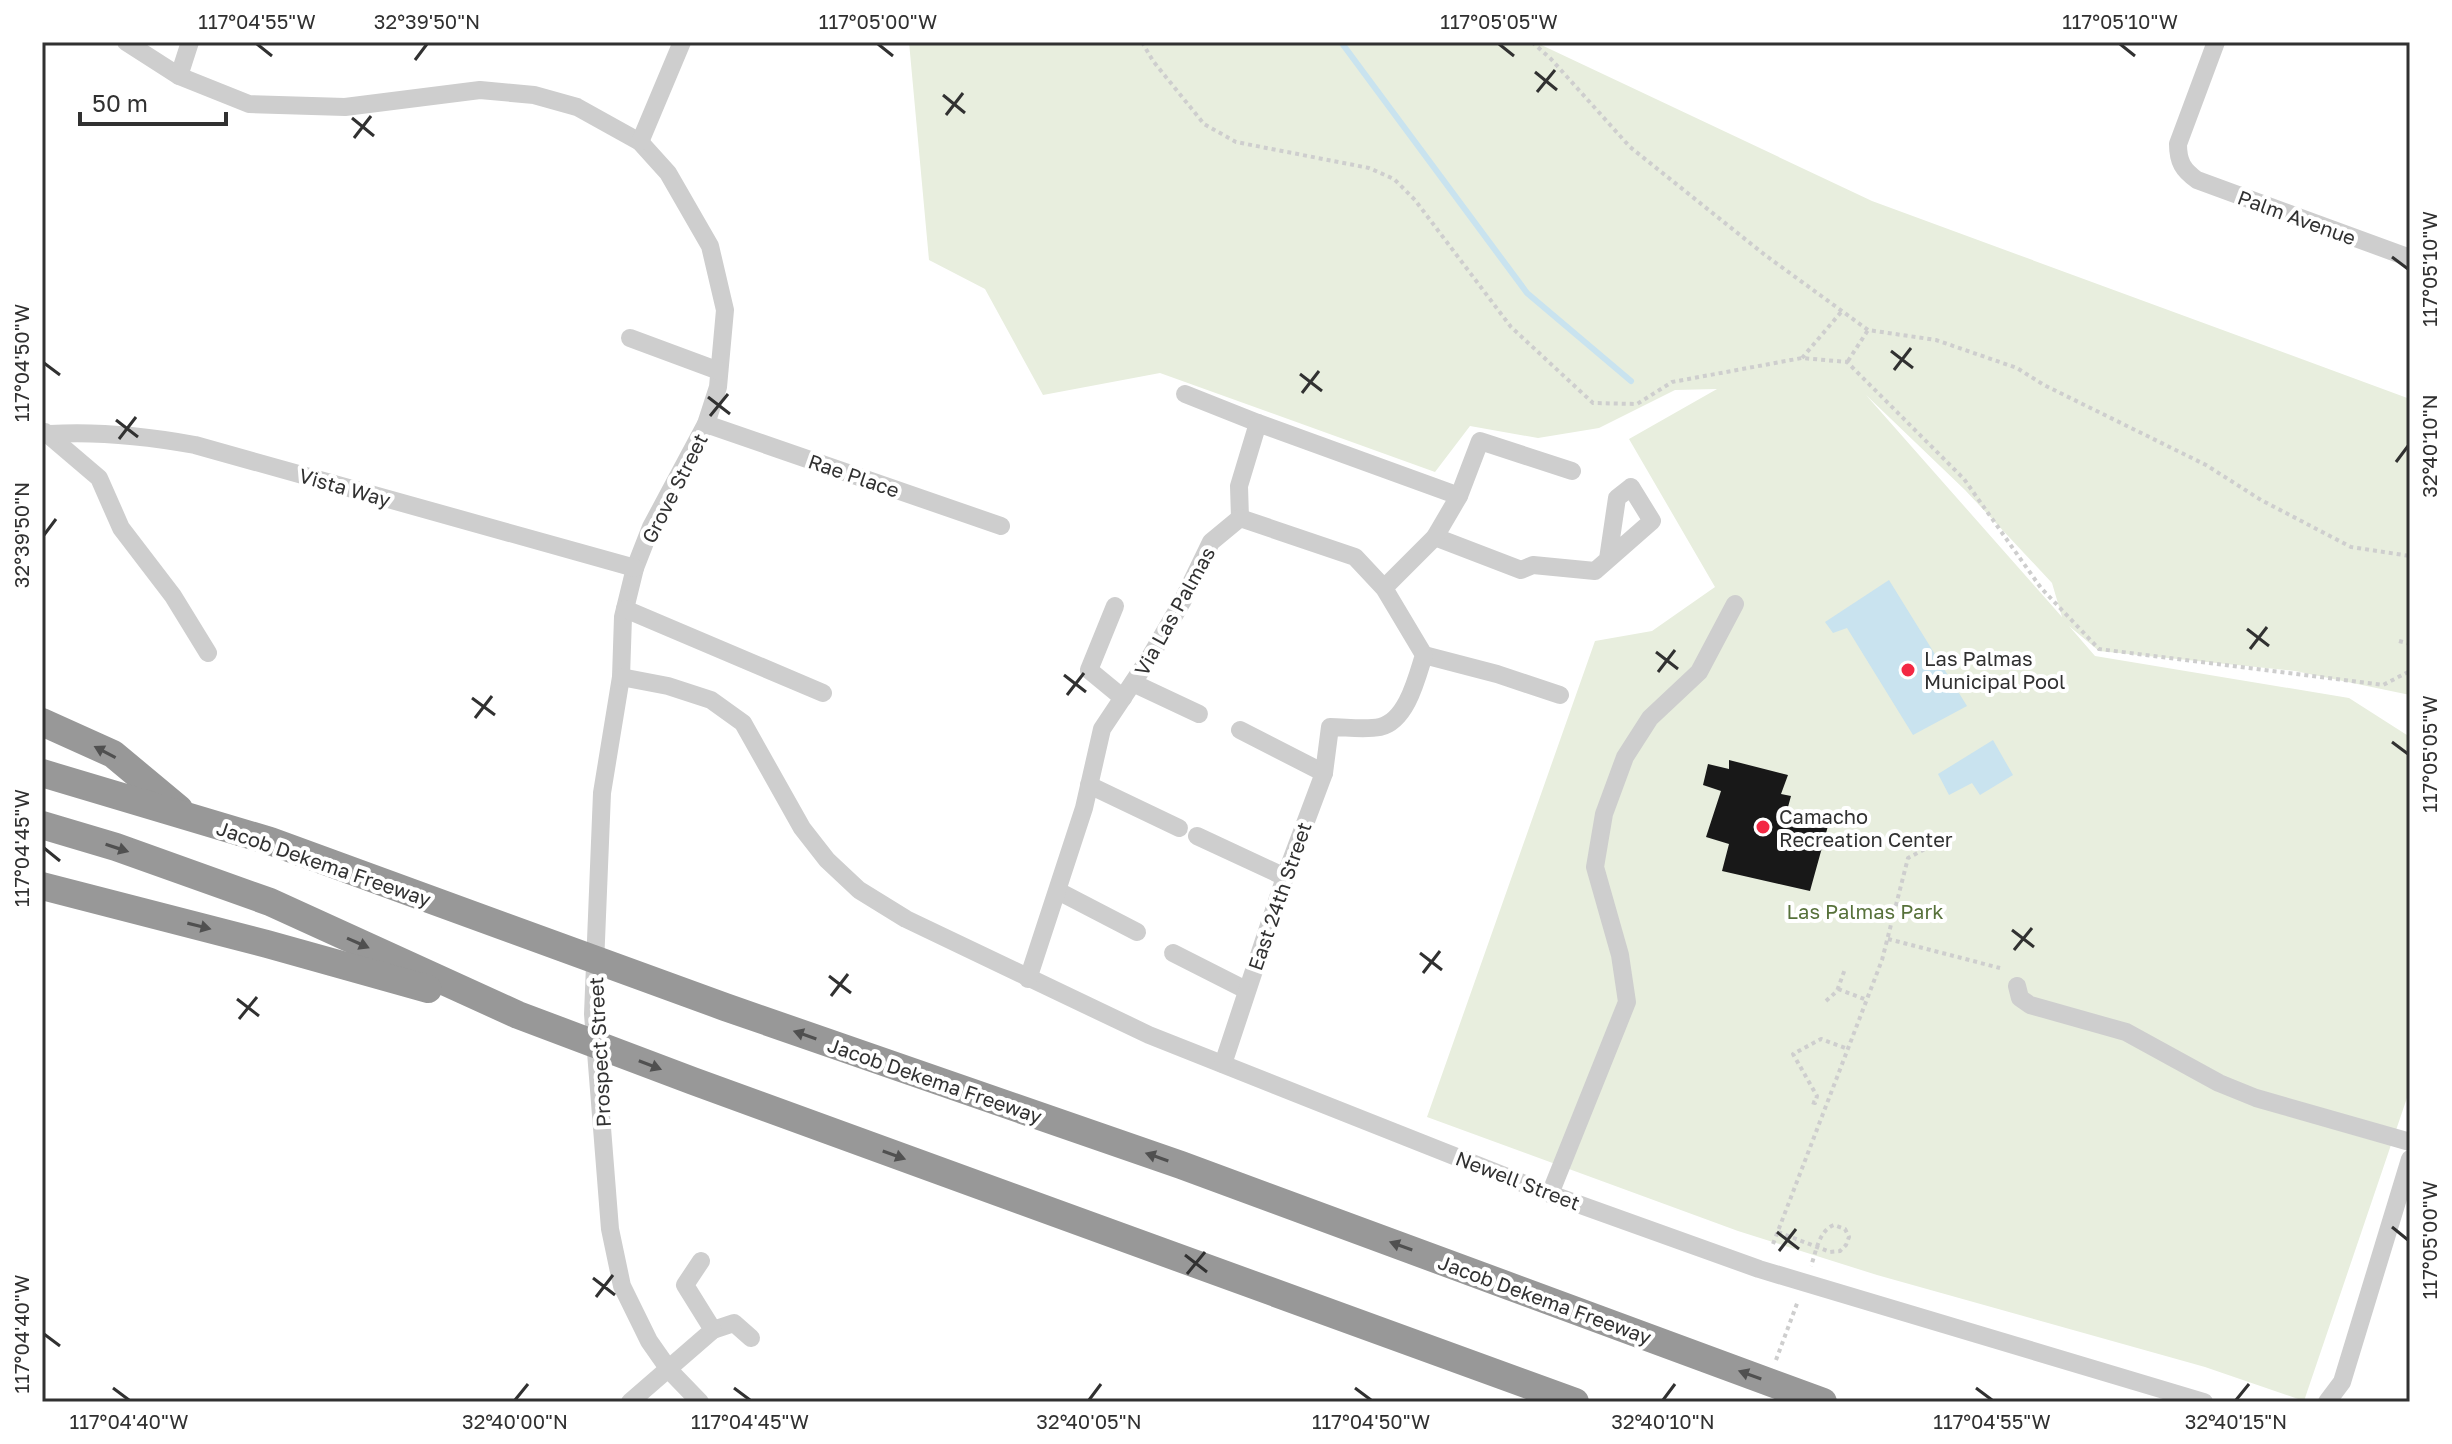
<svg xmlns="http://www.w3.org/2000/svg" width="2452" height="1444" font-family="'Golos Text',sans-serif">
  <rect width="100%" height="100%" fill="#fff"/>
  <!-- green -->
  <path fill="#e8eede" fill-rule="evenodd" d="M909 42H1535L1872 201 2410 399V695L2295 671 2099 651 2069 626 2095 656 2349 698 2410 737V1089L2304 1401 2205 1367 1877 1275 1738 1231 1427 1117 1595 641 1652 631 1715 587 1629 439 1717 389 1675 390 1599 428 1538 438 1470 426 1435 472 1160 373 1043 395 985 289 929 260ZM1866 395 1965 490 2052 583 2062 617Z"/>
  <!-- water -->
  <g fill="#c9e3ef">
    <path d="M1889 580 1967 706 1913 735 1847 628 1833 633 1825 622Z"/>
    <path d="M1993 740 2013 775 1980 795 1972 783 1949 795 1938 774Z"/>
  </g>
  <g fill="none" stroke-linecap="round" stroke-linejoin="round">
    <!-- stream -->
    <path stroke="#c9e3ef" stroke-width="6" d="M1341 42 1527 293 1631 381"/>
  </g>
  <!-- building -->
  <path fill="#181818" d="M1729 760 1788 775 1781 794 1791 796 1785 818 1828 826 1810 891 1722 871 1729 844 1706 837 1721 791 1703 785 1708 764 1729 769Z"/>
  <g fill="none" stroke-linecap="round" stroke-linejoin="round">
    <!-- path -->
    <g stroke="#cecece" stroke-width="4" stroke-dasharray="4 4" stroke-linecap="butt">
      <path d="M1142 42 1153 61 1204 124 1236 142 1369 168 1394 179 1415 200 1511 327 1593 403 1637 404 1672 382 1802 358 1847 362 1964 479 2041 588 2099 649 2383 685 2410 671"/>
      <path d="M1532 42 1551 59 1630 147 1765 255 1868 330 1936 340 2017 368 2044 385 2206 465 2261 500 2351 547 2410 556"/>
      <path d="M1802 358 1842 311"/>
      <path d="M1848 361 1868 330"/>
      <path d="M2399 641 2410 644"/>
      <path d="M1888 939 2000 968"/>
      <path d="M1838 989 1867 1000"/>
      <path d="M1826 1001 1837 991 1845 969"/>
      <path d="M1812 1102 1815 1103 1817 1096 1793 1054 1821 1039 1848 1049"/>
      <path d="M1778 1232 1830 1252 1840 1251 1846 1245 1849 1237 1845 1229 1834 1225C1819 1230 1816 1252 1811 1266"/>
      <path d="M1773 1244 1882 960 1908 858 1925 849"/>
      <path d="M1776 1360 1798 1301"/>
    </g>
    <!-- minor -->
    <g stroke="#cecece" stroke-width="18">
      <path d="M126 42 179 76 249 104 345 107 480 90 534 95 577 107 640 142 668 173 710 246 725 310 718 387 706 424 651 527 635 568 623 617 621 677 602 793 593 1014 610 1229 622 1286 649 1341 670 1371 700 1402"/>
      <path d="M2216 42 2178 144C2178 162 2183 170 2197 180L2410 258"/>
      <path d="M179 76 190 42"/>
      <path d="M640 142 682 42"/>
      <path d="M630 338 719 371"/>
      <path d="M1185 394 1258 423"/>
      <path d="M706 424 1001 526"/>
      <path d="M45 432 99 478 121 528 173 596 208 653"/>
      <path d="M50 434C100 431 146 436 195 445L635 568"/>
      <path d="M1240 518 1239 486 1258 423 1459 496 1480 441 1572 471"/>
      <path d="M1435 537 1521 570 1533 565 1595 571 1652 521 1631 487 1617 498 1608 559"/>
      <path d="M1384 588 1435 537 1459 496"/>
      <path d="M1115 606 1089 670 1123 698"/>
      <path d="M625 609 823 693"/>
      <path d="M1424 655 1497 674 1560 695"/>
      <path d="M621 677 668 686 711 700 743 723 802 828 827 860 859 890 906 919 1149 1035 1550 1194 1759 1269 2204 1402"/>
      <path d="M1133 683 1199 714"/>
      <path d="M1240 730 1324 773"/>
      <path d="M1089 785 1179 828"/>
      <path d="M1197 836 1285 877"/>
      <path d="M1058 891 1137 932"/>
      <path d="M1173 953 1246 990"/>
      <path d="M1028 979 1084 808 1102 729 1150 657 1182 602 1211 542 1240 518 1355 557 1384 588 1424 655C1417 677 1407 721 1380 727 1365 730 1345 727 1330 727L1324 773 1285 877 1223 1064"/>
      <path d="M2017 986 2020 998 2030 1005 2126 1032 2219 1083 2256 1098 2410 1142"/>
      <path d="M1550 1194 1627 1002 1620 955 1595 867 1604 814 1625 757 1650 718 1699 672 1735 604"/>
      <path d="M713 1330 734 1323 751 1338"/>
      <path d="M630 1402 713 1330 685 1285 701 1261"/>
      <path d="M2327 1402 2342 1382 2410 1159"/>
    </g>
    <!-- highway -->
    <g stroke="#989898" stroke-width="28">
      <path d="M42 722 113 754 179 809"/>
      <path d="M42 773 270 841 725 1007 1181 1165 1823 1402"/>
      <path d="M42 825 116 847 270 902 518 1015 693 1081 1575 1402"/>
      <path d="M42 886 267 944 428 989"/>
    </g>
  </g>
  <!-- one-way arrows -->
  <defs><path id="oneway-solid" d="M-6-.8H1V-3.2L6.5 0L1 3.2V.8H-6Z" transform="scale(2)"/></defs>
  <g fill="#505050">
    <use href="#oneway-solid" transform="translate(105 752) rotate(-152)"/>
    <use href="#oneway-solid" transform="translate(117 848) rotate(18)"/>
    <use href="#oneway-solid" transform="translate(199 926) rotate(14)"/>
    <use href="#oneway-solid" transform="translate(358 943) rotate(24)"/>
    <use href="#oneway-solid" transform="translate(805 1035) rotate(-161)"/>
    <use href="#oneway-solid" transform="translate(650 1065) rotate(21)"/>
    <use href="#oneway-solid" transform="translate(894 1155) rotate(20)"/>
    <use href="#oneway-solid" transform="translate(1157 1157) rotate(-161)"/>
    <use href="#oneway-solid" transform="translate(1401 1246) rotate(-160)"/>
    <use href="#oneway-solid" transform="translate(1750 1375) rotate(-160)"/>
  </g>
  <!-- ticks -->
  <path fill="none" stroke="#313131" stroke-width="3" d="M257 44 272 56M878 44 893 56M1499 44 1514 56M2120 44 2135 56M415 60 427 44M1535 72 1557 90M1537 92 1555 70M943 95 965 113M946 115 963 93M352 118 374 136M354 138 371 116M2392 257 2408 269M1891 351 1913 368M44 363 60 375M1894 370 1911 348M1300 374 1322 391M1302 393 1319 371M708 397 730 414M710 416 728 394M116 420 138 437M119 439 136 417M2396 462 2408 446M44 535 56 519M2247 629 2269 646M2250 649 2267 627M1656 652 1678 669M1658 672 1675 650M1064 675 1086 692M1067 695 1084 673M472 698 495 715M475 718 492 696M2392 742 2408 754M44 848 60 861M2012 930 2034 947M2014 950 2032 928M1420 953 1442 970M1423 973 1440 951M829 976 851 993M831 996 848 974M237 999 259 1016M239 1019 257 997M2392 1227 2408 1240M1777 1232 1799 1249M1779 1251 1796 1229M1185 1255 1207 1272M1187 1274 1205 1252M593 1278 615 1295M596 1297 613 1275M44 1334 60 1346M113 1388 129 1400M734 1388 750 1400M1355 1388 1371 1400M1976 1388 1992 1400M515 1400 528 1384M1089 1400 1101 1384M1663 1400 1675 1384M2236 1400 2249 1384"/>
  <!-- markers -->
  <g fill="#f32843" stroke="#fff" stroke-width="3">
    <circle cx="1908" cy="670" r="8"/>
    <circle cx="1763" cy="827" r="8"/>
  </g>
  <g text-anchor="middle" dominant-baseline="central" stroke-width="8" stroke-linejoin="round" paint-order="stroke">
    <!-- street labels -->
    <g font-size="20" fill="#313131" stroke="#fff">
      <text transform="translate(2297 217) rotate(20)">Palm Avenue</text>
      <text transform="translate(854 475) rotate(19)">Rae Place</text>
      <text transform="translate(345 487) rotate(16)">Vista Way</text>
      <text transform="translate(674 488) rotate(-63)">Grove Street</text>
      <text transform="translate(1174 611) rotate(-61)">Via Las Palmas</text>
      <text transform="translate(324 863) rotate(19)">Jacob Dekema Freeway</text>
      <text transform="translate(1279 896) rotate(-71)">East 24th Street</text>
      <text transform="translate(599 1052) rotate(-93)">Prospect Street</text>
      <text transform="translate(935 1080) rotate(19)">Jacob Dekema Freeway</text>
      <text transform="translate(1518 1180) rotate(21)">Newell Street</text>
      <text transform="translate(1545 1299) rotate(20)">Jacob Dekema Freeway</text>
    </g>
    <!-- poi labels -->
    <g font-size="20" fill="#313131" stroke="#fff" text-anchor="start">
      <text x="1924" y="658">Las Palmas<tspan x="1924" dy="23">Municipal Pool</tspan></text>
      <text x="1779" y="816">Camacho<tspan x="1779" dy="23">Recreation Center</tspan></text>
    </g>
    <!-- park labels -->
    <g font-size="20" fill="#57713a" stroke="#fff">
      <text x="1865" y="911">Las Palmas Park</text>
    </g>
  </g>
  <!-- border -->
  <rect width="2452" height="1444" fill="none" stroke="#ffffff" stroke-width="88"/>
  <!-- scale -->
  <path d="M80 112v12h146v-12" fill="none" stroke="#313131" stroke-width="4"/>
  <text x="92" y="112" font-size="24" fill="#313131" stroke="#ffffff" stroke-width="6" paint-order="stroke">50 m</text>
  <rect x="44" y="44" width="2364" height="1356" fill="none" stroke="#313131" stroke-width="3"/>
  <g font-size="20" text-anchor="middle" fill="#313131">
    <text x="257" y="29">117°04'55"W</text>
    <text x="427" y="29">32°39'50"N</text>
    <text x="878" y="29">117°05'00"W</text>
    <text x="1499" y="29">117°05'05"W</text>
    <text x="2120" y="29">117°05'10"W</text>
    <text transform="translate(2430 269) rotate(-90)" y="7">117°05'10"W</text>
    <text transform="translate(22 363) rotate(-90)" y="7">117°04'50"W</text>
    <text transform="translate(2430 446) rotate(-90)" y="7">32°40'10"N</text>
    <text transform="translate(22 535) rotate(-90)" y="7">32°39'50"N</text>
    <text transform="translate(2430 754) rotate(-90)" y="7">117°05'05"W</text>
    <text transform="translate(22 848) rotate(-90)" y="7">117°04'45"W</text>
    <text transform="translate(2430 1240) rotate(-90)" y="7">117°05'00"W</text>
    <text transform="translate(22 1334) rotate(-90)" y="7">117°04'40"W</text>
    <text x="129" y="1429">117°04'40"W</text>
    <text x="515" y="1429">32°40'00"N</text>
    <text x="750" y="1429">117°04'45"W</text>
    <text x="1089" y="1429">32°40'05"N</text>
    <text x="1371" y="1429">117°04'50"W</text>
    <text x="1663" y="1429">32°40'10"N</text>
    <text x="1992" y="1429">117°04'55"W</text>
    <text x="2236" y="1429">32°40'15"N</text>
  </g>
</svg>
